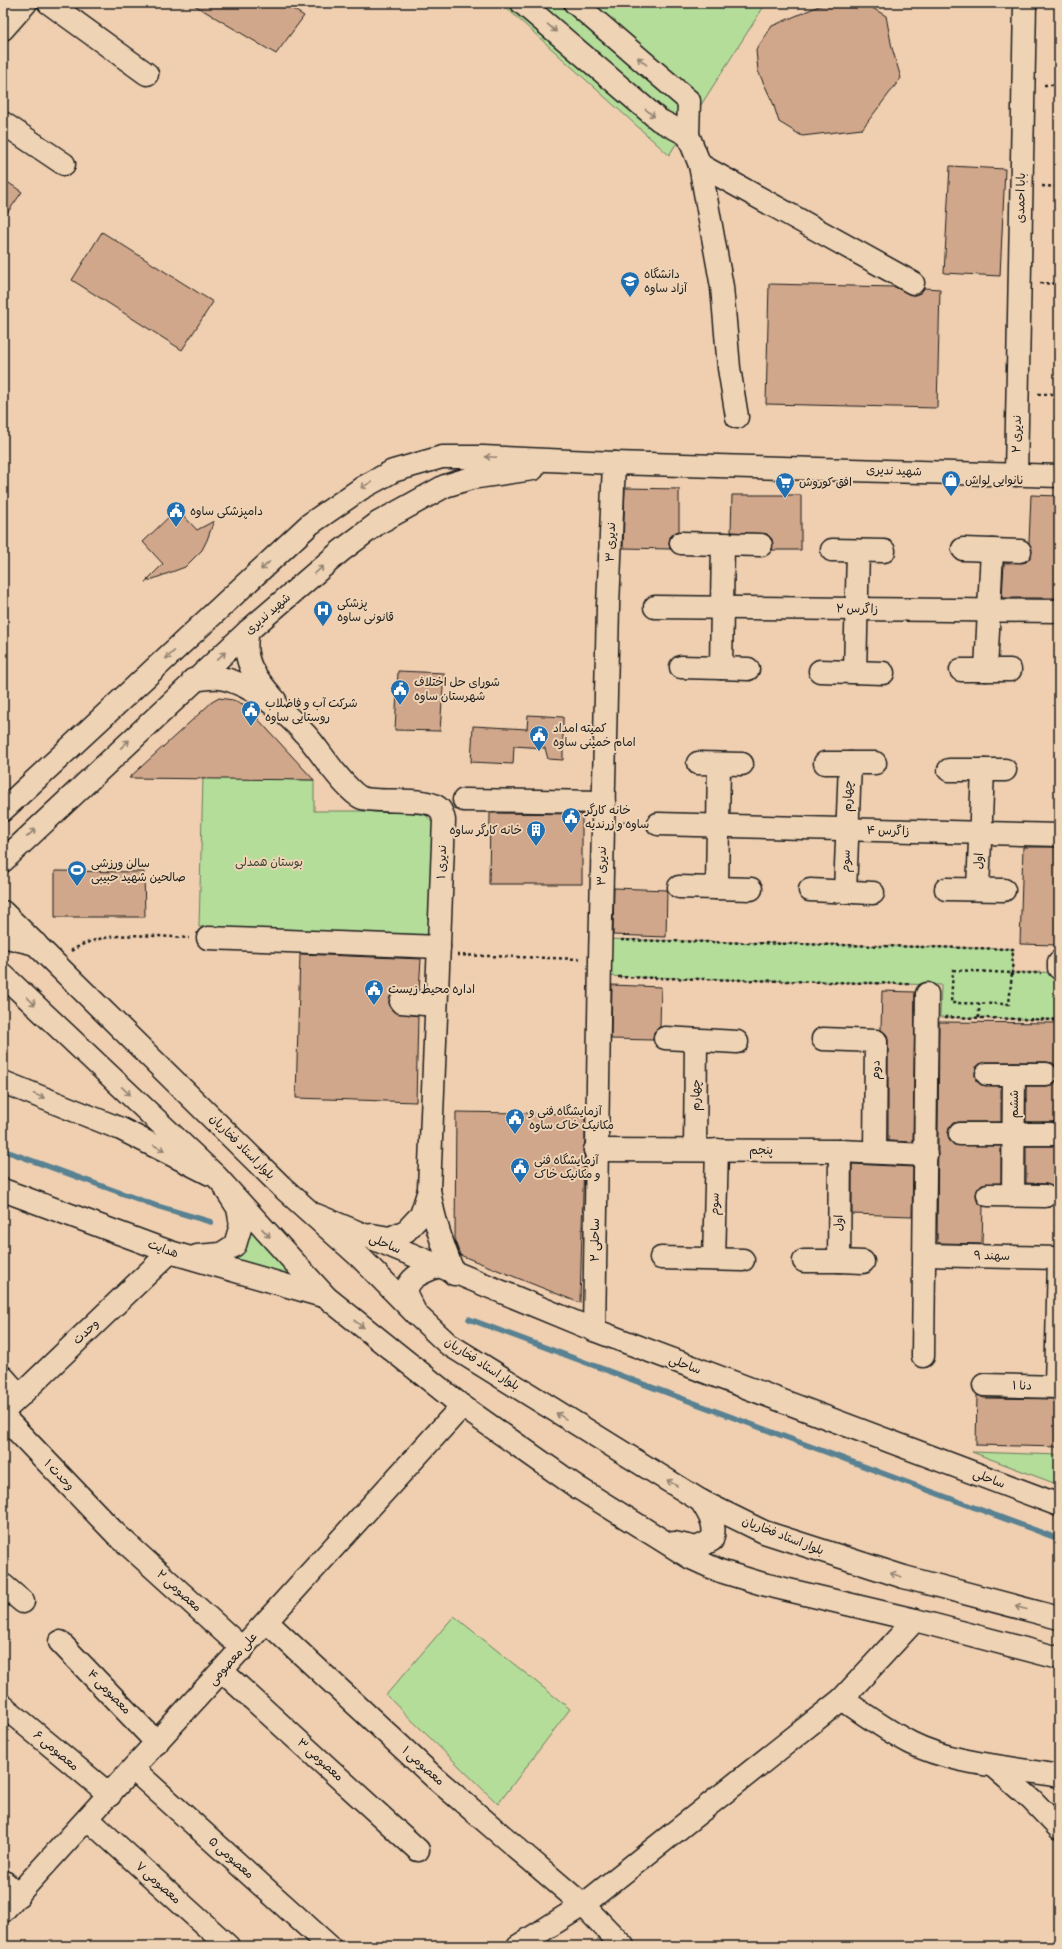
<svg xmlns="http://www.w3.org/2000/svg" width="1062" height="1949" font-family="Pangolin,'Playpen Sans Arabic',sans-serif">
  <rect width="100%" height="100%" fill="#efcfb0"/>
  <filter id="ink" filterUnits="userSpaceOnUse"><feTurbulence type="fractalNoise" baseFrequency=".025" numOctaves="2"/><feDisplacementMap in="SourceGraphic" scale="8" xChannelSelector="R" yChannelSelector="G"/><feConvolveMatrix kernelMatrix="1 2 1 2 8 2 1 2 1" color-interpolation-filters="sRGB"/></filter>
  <g filter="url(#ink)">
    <!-- green -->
    <g fill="#b4dd9a" stroke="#687c5b">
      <path d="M501 3H766L669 155Z"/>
      <path d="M203 778 314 780V811H413L426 815 434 825 430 935 199 927Z"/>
      <path d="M601 939 1013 949 1012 973 1059 972V1020L940 1017 941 985 600 976Z"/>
      <path d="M247 1220 296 1281 224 1263Z"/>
      <path d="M972 1452 1059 1455V1485Z"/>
      <path d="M454 1616 570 1709 498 1804 386 1695Z"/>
    </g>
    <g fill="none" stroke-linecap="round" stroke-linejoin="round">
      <!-- stream -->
      <g stroke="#588192" stroke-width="5.5">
        <path d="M3 1150 157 1206 211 1222"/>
        <path d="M469 1319 1059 1539"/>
      </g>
    </g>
    <!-- building -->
    <g fill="#d0a78b" stroke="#1c1c1c">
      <path d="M191 3H283L304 16 276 54Z"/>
      <path d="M826 3H864L886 16 892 48 901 78 862 129 802 136 779 122 773 103 758 71 756 50 772 26Z"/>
      <path d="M950 166 1005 169 1000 276 944 273Z"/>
      <path d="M3 179 22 192 3 219Z"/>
      <path d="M102 232 213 302 182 350 72 280Z"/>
      <path d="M769 284 895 287 913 295 920 293 924 288 940 289 937 408 766 404Z"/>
      <path d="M625 488 679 489V531L670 537 669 543 670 549 623 548Z"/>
      <path d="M732 495H801V550H772V539L767 534 731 532Z"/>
      <path d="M1031 495 1059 496V598H1002L1004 563 1026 562 1030 558 1032 552 1029 543Z"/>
      <path d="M177 509 197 530 214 521 207 540 202 550 185 567 145 582 163 564 143 542Z"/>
      <path d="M398 671 444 673 440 731 395 730Z"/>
      <path d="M219 698 233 700 245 705 314 780 129 778 212 702Z"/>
      <path d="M528 715 563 717V760L548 759 545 748 514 746 513 764 471 762 473 726 527 729Z"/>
      <path d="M490 813 582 814V884H489Z"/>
      <path d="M1023 847H1059L1056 945 1020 944Z"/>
      <path d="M55 871 144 872 145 917H55Z"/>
      <path d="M614 888 667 890 666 937 613 935Z"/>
      <path d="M300 954 421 959 419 991H396L391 995 389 1001 390 1008 394 1012 418 1016 416 1102 296 1098Z"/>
      <path d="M612 985 661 987 660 1027 654 1032 653 1040 611 1039Z"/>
      <path d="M882 991 915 992 913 1142 888 1141V1041L887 1035 881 1030Z"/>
      <path d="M939 1022 1059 1023V1122H1026V1086H1046L1053 1085 1057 1080 1058 1074 1057 1068 1053 1063 1046 1062H987L981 1063 976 1067 975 1074 976 1081 981 1085 1001 1086V1122H960L953 1123 949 1128 948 1134 949 1140 954 1145 1001 1146V1183L982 1184 978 1188 976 1194 977 1201 983 1206 982 1244 939 1243 937 1241Z"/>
      <path d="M456 1112 585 1114V1143L583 1150 584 1156 580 1303 460 1255 455 1241Z"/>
      <path d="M1026 1146H1059V1191L1046 1184 1026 1183Z"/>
      <path d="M852 1164 913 1167 912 1216 852 1214Z"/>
      <path d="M977 1395 984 1398 1059 1399V1447L976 1445Z"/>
    </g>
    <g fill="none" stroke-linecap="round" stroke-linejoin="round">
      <defs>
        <g id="minor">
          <path d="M49 3 147 74"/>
          <path d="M522 3 659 120 688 135"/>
          <path d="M575 3 689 101 688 135 700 165 722 287 729 368 737 417"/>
          <path d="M3 29 26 3"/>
          <path d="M3 123 64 164"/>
          <path d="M700 165 913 283"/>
          <path d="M1016 475 1025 3"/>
          <path d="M681 543 761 545"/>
          <path d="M963 549 1020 551"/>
          <path d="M832 550 884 551"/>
          <path d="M655 607 1059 611"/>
          <path d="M248 631C241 662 256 678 275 700"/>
          <path d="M681 667 721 668 723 544"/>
          <path d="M721 668 748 669"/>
          <path d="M961 670H1010"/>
          <path d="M986 670 992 550"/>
          <path d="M820 671 883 673"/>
          <path d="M855 672 858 551"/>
          <path d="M193 680C202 679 212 677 221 678 251 684 286 712 306 735 321 752 333 773 350 789 354 793 357 796 362 798 379 804 433 795 441 811 443 814 443 818 444 820L429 1189C433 1219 443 1246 454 1274"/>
          <path d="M698 763 742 764"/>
          <path d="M825 763H875"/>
          <path d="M949 770H1005"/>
          <path d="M464 800 604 802"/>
          <path d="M3 810 310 524 362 488 393 471 442 457H483L614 463 1059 476"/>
          <path d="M658 824 1059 835"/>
          <path d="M3 861 248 631 341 551 378 523 445 486 471 478 533 469"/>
          <path d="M679 887 751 889"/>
          <path d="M717 888 719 764"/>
          <path d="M946 889 1004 890"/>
          <path d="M978 889 983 770"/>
          <path d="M810 890 873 893"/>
          <path d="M845 892 850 763"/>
          <path d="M208 938 439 947"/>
          <path d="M1059 968V962"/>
          <path d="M401 1002 436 1005"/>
          <path d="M665 1038 737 1042"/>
          <path d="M823 1039 876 1041 875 1152"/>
          <path d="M987 1074H1046"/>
          <path d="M3 1082 121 1129 210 1174"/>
          <path d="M960 1134H1059"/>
          <path d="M595 1150 840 1151 926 1155"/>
          <path d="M695 1150 696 1040"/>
          <path d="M3 1190 170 1252 326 1297"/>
          <path d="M988 1195 1045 1196"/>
          <path d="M1013 1196 1014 1074"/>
          <path d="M316 1215 594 1330 1059 1505"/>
          <path d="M372 1235 390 1238 406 1231 421 1215 429 1190"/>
          <path d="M925 1255 1059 1258"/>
          <path d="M197 1256 221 1254 235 1245 241 1225 238 1208 227 1191"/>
          <path d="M661 1258 743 1260"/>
          <path d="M714 1259 717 1150"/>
          <path d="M804 1261H839L840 1151"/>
          <path d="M839 1261 863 1262"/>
          <path d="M416 1314 405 1292C411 1275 422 1273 438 1266"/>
          <path d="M594 1330 600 960 608 606 614 463"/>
          <path d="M923 1356 927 994"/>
          <path d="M3 1377 20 1396"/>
          <path d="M984 1385 1059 1387"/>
          <path d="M1056 1387 1059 1258"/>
          <path d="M3 1412 170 1252"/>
          <path d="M3 1416 115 1533 243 1649"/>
          <path d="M3 1585 23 1602"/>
          <path d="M267 1622 435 1778 583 1905 623 1946"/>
          <path d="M60 1642 157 1743"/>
          <path d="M222 1671 418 1850"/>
          <path d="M842 1699C864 1714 887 1731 911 1743 952 1764 1013 1767 1059 1776"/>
          <path d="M3 1706 110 1795"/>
          <path d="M993 1766 1031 1799 1059 1828"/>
          <path d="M133 1769 329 1946"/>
          <path d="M88 1819 228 1946"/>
          <path d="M3 1881 19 1895"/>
          <path d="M3 1911 462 1406"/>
          <path d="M518 1946 583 1905 842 1699 915 1620"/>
        </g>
        <g id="major">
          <path d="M3 912 281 1186 361 1258 416 1314 448 1344 701 1501 764 1532 904 1577 1059 1618"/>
          <path d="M3 936 36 944"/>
          <path d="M3 975 216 1176 326 1297 462 1406 577 1487 689 1557 720 1571 763 1584 915 1620 1059 1658"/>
          <path d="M674 1543 697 1548 712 1540C717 1525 709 1514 701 1501"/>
        </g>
      </defs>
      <!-- minor casing -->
      <use href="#minor" stroke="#1c1c1c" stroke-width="25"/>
      <!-- major casing -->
      <use href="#major" stroke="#1c1c1c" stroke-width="25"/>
      <!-- path -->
      <g stroke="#1c1c1c" stroke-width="2.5" stroke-dasharray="3 3" stroke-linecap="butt">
        <path d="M1044 85H1059"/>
        <path d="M1042 186 1059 187"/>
        <path d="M1040 283 1059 284"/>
        <path d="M1038 394H1059"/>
        <path d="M623 822 640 823"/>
        <path d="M621 940 1013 949 1012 973H1041"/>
        <path d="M71 951C104 929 150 936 189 938"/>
        <path d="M457 955 580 959"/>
        <path d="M953 970 1012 973 1009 1004 951 1003Z"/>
        <path d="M618 977 911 984"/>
        <path d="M945 1017 1059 1020"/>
        <path d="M979 1018V1003"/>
      </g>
      <!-- minor -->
      <use href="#minor" stroke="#efd3b5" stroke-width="22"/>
      <!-- major -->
      <use href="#major" stroke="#efd3b5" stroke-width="22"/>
    </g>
    <!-- one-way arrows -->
    <defs><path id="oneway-shaft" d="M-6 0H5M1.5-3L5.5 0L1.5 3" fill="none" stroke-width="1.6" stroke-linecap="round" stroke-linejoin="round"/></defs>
    <g stroke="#908170">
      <use href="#oneway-shaft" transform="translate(552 28) rotate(41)"/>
      <use href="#oneway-shaft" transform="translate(642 61) rotate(-139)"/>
      <use href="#oneway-shaft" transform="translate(650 113) rotate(41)"/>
      <use href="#oneway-shaft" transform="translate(491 457) rotate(-177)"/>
      <use href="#oneway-shaft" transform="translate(366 485) rotate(151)"/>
      <use href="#oneway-shaft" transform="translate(265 566) rotate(137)"/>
      <use href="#oneway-shaft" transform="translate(319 570) rotate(-41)"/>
      <use href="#oneway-shaft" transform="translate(170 655) rotate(137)"/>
      <use href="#oneway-shaft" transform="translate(221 656) rotate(-42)"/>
      <use href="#oneway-shaft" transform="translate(125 744) rotate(-43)"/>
      <use href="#oneway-shaft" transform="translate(31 833) rotate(-43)"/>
      <use href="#oneway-shaft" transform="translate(31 1001) rotate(44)"/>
      <use href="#oneway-shaft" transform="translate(126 1091) rotate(44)"/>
      <use href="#oneway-shaft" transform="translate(39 1096) rotate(22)"/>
      <use href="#oneway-shaft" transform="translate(159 1148) rotate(27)"/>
      <use href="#oneway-shaft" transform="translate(266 1233) rotate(47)"/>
      <use href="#oneway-shaft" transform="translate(359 1324) rotate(38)"/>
      <use href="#oneway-shaft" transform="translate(561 1416) rotate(-148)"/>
      <use href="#oneway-shaft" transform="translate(672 1483) rotate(-149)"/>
      <use href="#oneway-shaft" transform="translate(896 1575) rotate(-162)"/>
      <use href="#oneway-shaft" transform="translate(1021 1608) rotate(-165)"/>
    </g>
  </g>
  <!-- icons -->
  <defs>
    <symbol id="university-pin" viewBox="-11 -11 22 30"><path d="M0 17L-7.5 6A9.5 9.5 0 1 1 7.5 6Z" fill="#1f6fb2" stroke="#efd3b5"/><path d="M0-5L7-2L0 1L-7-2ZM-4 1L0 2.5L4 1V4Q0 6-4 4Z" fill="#fff"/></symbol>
    <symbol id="shop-pin" viewBox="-11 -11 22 30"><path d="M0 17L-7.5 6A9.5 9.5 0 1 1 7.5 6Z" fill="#1f6fb2" stroke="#efd3b5"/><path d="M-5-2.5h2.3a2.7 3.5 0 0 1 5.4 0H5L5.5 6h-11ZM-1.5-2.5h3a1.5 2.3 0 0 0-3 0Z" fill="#fff"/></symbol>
    <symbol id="supermarket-pin" viewBox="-11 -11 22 30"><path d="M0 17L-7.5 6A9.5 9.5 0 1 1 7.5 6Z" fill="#1f6fb2" stroke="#efd3b5"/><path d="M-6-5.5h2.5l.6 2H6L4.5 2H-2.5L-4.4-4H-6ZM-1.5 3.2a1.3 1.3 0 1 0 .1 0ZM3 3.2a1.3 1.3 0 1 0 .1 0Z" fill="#fff"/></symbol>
    <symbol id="civic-pin" viewBox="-11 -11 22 30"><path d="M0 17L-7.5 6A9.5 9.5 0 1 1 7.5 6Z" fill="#1f6fb2" stroke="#efd3b5"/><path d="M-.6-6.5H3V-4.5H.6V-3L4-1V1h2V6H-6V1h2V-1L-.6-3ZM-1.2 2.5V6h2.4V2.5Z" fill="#fff"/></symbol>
    <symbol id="hospital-pin" viewBox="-11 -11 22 30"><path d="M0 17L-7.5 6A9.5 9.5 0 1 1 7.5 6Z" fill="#1f6fb2" stroke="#efd3b5"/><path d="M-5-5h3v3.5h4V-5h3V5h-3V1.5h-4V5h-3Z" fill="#fff"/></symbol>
    <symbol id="building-pin" viewBox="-11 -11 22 30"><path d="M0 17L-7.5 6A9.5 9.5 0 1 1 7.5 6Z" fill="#1f6fb2" stroke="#efd3b5"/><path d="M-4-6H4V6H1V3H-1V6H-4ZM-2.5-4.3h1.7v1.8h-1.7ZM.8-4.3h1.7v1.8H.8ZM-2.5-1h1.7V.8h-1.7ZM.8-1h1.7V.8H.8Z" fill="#fff"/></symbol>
    <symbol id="stadium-pin" viewBox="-11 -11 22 30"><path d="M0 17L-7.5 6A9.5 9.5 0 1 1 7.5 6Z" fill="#1f6fb2" stroke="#efd3b5"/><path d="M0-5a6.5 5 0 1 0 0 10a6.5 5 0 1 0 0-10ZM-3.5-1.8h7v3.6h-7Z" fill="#fff"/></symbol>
  </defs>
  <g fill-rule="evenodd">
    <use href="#university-pin" x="619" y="270" width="22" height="30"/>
    <use href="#shop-pin" x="940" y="469" width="22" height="30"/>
    <use href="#supermarket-pin" x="774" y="471" width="22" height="30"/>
    <use href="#civic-pin" x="165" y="500" width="22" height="30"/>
    <use href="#hospital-pin" x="312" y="599" width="22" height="30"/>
    <use href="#civic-pin" x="389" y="678" width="22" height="30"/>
    <use href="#civic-pin" x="240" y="699" width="22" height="30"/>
    <use href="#civic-pin" x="528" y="724" width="22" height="30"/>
    <use href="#civic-pin" x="560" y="806" width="22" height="30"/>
    <use href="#building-pin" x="525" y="819" width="22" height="30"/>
    <use href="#stadium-pin" x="66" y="859" width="22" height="30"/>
    <use href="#civic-pin" x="363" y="978" width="22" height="30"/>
    <use href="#civic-pin" x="504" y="1107" width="22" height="30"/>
    <use href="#civic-pin" x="509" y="1156" width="22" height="30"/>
  </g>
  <g text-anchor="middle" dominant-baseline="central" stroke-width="4" stroke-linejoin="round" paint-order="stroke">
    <!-- street labels -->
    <g font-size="12" fill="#1c1c1c" stroke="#efd3b5">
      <text transform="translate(1021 198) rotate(-89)">بابا احمدی</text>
      <text transform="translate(1017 434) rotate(-89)">ندیری ۲</text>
      <text transform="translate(894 471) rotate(2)">شهید ندیری</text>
      <text transform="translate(611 542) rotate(-88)">ندیری ۳</text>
      <text transform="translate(857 609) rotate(1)">زاگرس ۲</text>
      <text transform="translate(268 614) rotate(-41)">شهید ندیری</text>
      <text transform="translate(848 796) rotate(-88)">چهارم</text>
      <text transform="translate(888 831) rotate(1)">زاگرس ۴</text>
      <text transform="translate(846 861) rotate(-88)">سوم</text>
      <text transform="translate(979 861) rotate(-87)">اول</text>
      <text transform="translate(442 862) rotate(-88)">ندیری ۱</text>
      <text transform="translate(602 866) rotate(-89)">ندیری ۳</text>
      <text transform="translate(876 1070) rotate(-89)">دوم</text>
      <text transform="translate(696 1095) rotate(-89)">چهارم</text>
      <text transform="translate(1014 1104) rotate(-90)">ششم</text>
      <text transform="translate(242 1147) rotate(45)">بلوار استاد فخاریان</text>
      <text x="761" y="1150">پنجم</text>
      <text transform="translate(715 1204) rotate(-89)">سوم</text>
      <text transform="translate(839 1223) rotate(-89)">اول</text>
      <text transform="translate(595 1240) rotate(-90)">ساحلی ۲</text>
      <text transform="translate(385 1244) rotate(23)">ساحلی</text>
      <text transform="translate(163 1249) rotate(20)">هدایت</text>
      <text transform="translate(992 1256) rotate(1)">سهند ۹</text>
      <text transform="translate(86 1332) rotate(-44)">وحدت</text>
      <text transform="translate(482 1364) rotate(33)">بلوار استاد فخاریان</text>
      <text transform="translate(685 1365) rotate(21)">ساحلی</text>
      <text transform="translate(1022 1386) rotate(1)">دنا ۱</text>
      <text transform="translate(59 1475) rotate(46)">وحدت ۱</text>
      <text transform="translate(989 1479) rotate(21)">ساحلی</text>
      <text transform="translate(783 1536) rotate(21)">بلوار استاد فخاریان</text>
      <text transform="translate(179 1591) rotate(42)">معصومی ۲</text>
      <text transform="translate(233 1659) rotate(-48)">علی معصومی</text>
      <text transform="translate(109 1692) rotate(46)">معصومی ۴</text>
      <text transform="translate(56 1751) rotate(40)">معصومی ۶</text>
      <text transform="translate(320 1760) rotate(42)">معصومی ۳</text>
      <text transform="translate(423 1766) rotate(42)">معصومی ۱</text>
      <text transform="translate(231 1858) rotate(42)">معصومی ۵</text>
      <text transform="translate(158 1883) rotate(42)">معصومی ۷</text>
    </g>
    <!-- poi labels -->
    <g font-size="12" fill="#1c1c1c" stroke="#efd3b5" text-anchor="start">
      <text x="644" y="274">دانشگاه<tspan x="644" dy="14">آزاد ساوه</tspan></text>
      <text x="965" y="480">نانوایی لواش</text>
      <text x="799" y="482">افق کوروش</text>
      <text x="190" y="511">دامپزشکی ساوه</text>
      <text x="337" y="603">پزشکی<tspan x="337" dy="14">قانونی ساوه</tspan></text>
      <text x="414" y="682">شورای حل اختلاف<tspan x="414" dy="14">شهرستان ساوه</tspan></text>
      <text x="265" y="703">شرکت آب و فاضلاب<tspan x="265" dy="14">روستایی ساوه</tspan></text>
      <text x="553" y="728">کمیته امداد<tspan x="553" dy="14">امام خمینی ساوه</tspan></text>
      <text x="585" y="810">خانه کارگر<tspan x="585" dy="14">ساوه و زرندیه</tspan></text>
      <text x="522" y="830" text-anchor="end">خانه کارگر ساوه</text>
      <text x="91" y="863">سالن ورزشی<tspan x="91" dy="14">صالحین شهید حبیبی</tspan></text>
      <text x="388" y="989">اداره محیط زیست</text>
      <text x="529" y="1111">آزمایشگاه فنی و<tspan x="529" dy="14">مکانیک خاک ساوه</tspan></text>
      <text x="534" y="1160">آزمایشگاه فنی<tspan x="534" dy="14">و مکانیک خاک</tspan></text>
    </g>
    <!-- park labels -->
    <g font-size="12" fill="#3a4335" stroke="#efd3b5">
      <text x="269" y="862">بوستان همدلی</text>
    </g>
  </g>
  <!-- margin -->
  <rect width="1062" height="1949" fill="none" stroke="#efd3b5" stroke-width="16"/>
  <rect x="8" y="8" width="1046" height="1933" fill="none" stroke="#1c1c1c" stroke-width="1.5" filter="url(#ink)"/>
</svg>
